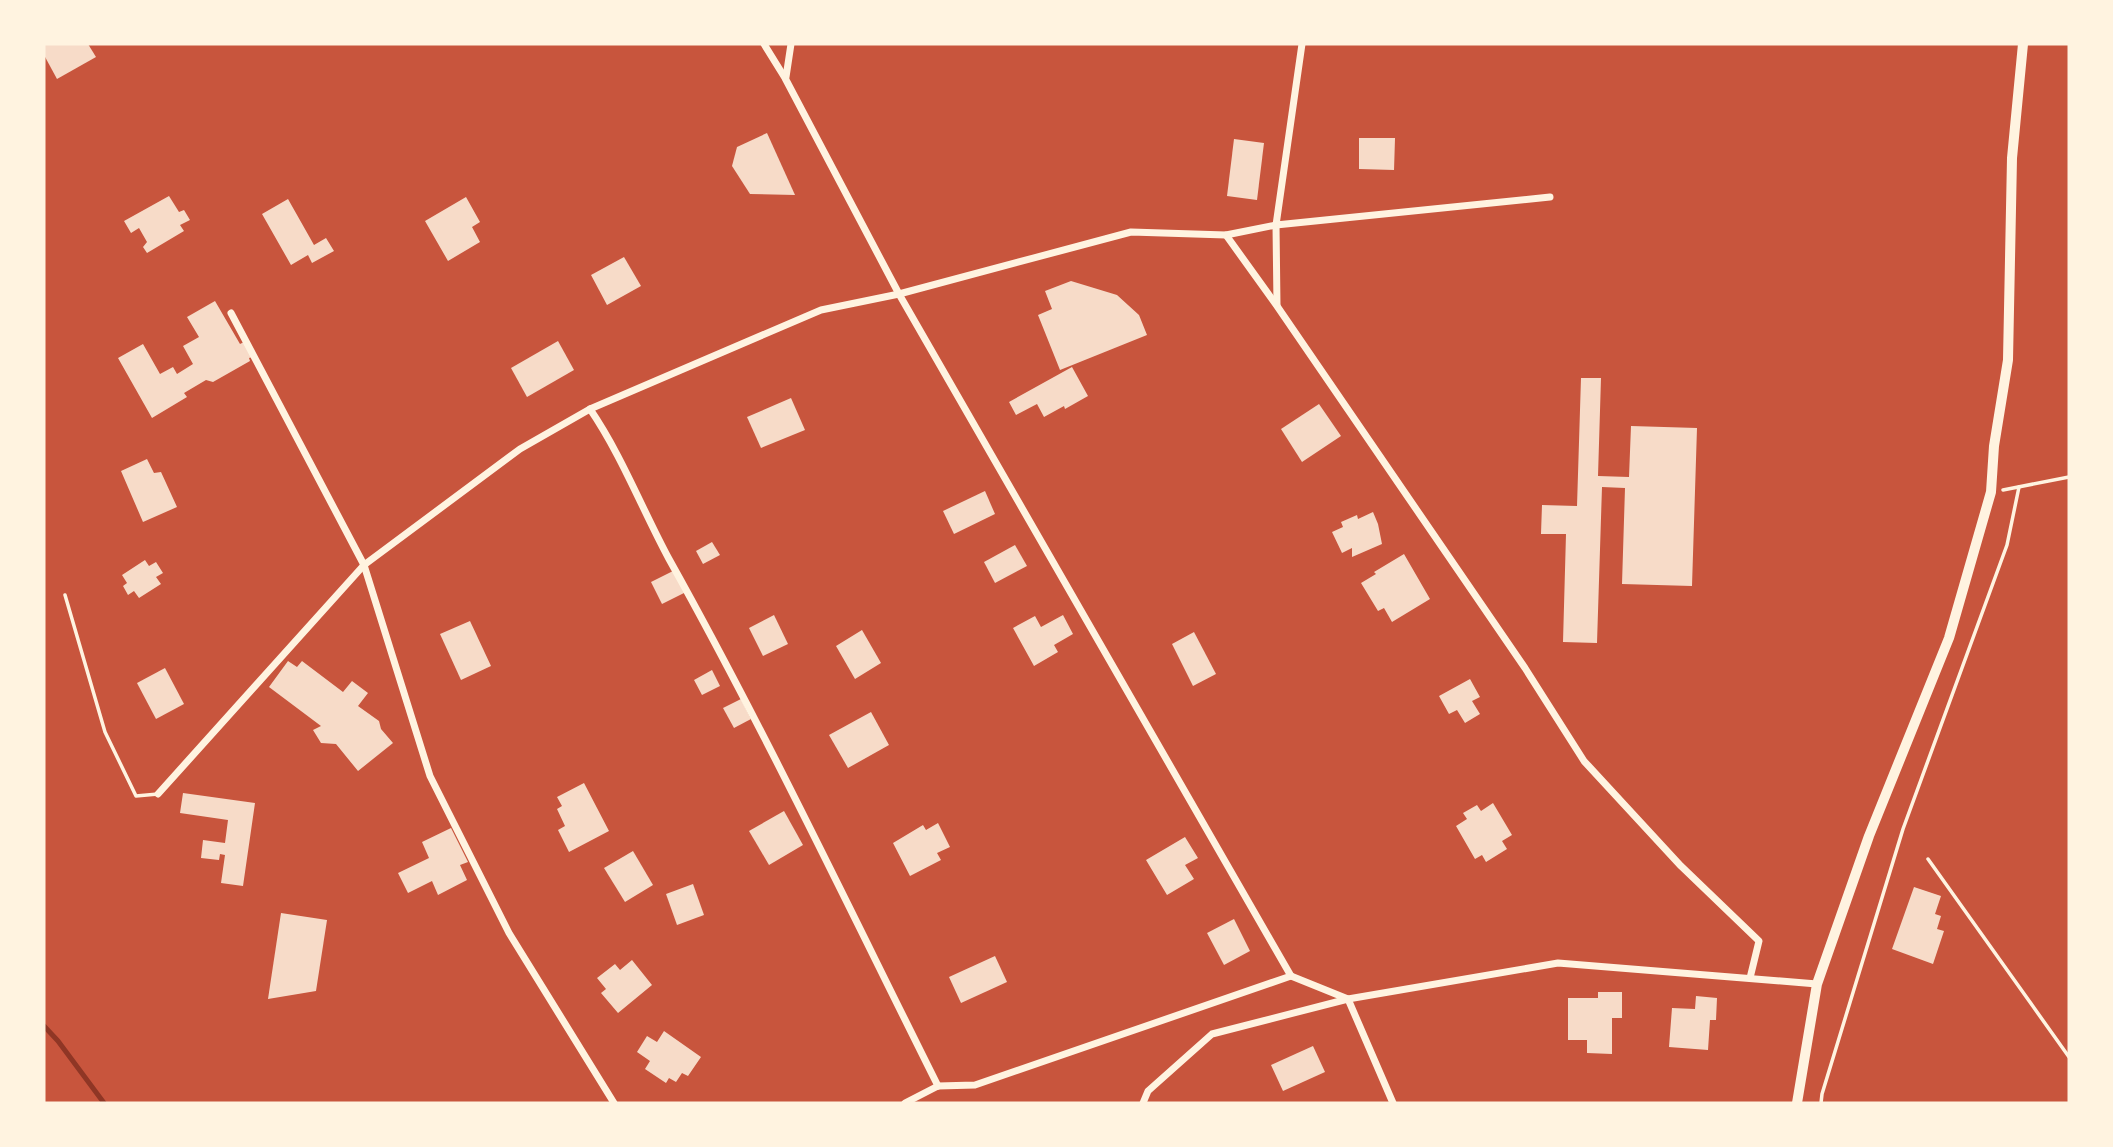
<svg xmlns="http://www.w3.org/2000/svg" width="2113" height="1147" font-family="'Sofia Sans Condensed',sans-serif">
  <rect width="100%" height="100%" fill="#c8553d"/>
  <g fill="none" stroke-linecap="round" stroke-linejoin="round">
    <!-- stream -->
    <path stroke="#8f3625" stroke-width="5" d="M44 1026 58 1041 104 1103"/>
  </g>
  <!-- building -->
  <g fill="#f7dbc8">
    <path d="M44 44H88L96 57 57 79 44 55Z"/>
    <path d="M767 133 795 195 750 194 732 166 737 147Z"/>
    <path d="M1359 138H1395L1394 170 1359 169Z"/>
    <path d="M1234 139 1264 143 1257 200 1227 196Z"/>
    <path d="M169 196 179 212 184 210 190 220 180 225 184 231 147 253 143 247 147 242 139 228 131 233 124 221Z"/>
    <path d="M466 197 480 222 472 227 480 242 448 261 425 221Z"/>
    <path d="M288 199 314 245 326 238 334 251 312 263 308 255 291 265 262 214Z"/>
    <path d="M624 257 641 286 607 305 591 275Z"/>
    <path d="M1071 281 1117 295 1139 315 1147 335 1060 370 1038 315 1052 309 1045 291Z"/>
    <path d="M215 301 240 344 244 342 252 357 249 358 250 361 213 382 206 380 184 393 187 397 152 418 118 358 143 344 160 374 173 367 177 374 193 364 183 346 199 337 187 317Z"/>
    <path d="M558 341 574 370 527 397 511 368Z"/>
    <path d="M1072 367 1088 396 1065 409 1064 406 1044 417 1037 404 1016 415 1009 402Z"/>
    <path d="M1581 378H1601L1598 476 1629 477 1631 426 1697 428 1692 586 1622 584 1625 488 1602 487 1597 643 1563 642 1566 534H1541L1542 505 1577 506Z"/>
    <path d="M791 398 805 430 761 448 747 417Z"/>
    <path d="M1319 404 1341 436 1302 462 1281 429Z"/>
    <path d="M147 459 154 473 161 472 177 507 143 522 121 471Z"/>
    <path d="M985 491 995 514 954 534 943 511Z"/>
    <path d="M1373 512 1378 524 1382 544 1352 557V548L1342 553 1332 532 1343 527 1341 522 1357 515 1358 519Z"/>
    <path d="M712 542 720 555 703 564 696 551Z"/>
    <path d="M1015 545 1027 566 995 583 984 562Z"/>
    <path d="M1404 554 1430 599 1392 622 1384 608 1378 611 1361 583 1376 574 1374 572Z"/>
    <path d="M145 560 149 566 156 562 163 573 156 577 161 584 139 598 134 591 128 595 123 586 127 583 122 575Z"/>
    <path d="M675 570 686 592 662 604 651 582Z"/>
    <path d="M774 615 788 644 763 656 749 628Z"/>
    <path d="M1063 615 1073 634 1054 645 1058 652 1034 666 1013 628 1035 616 1041 627Z"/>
    <path d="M470 621 491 666 461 680 440 634Z"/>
    <path d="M862 630 881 663 855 679 836 646Z"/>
    <path d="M1194 632 1216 674 1193 686 1172 644Z"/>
    <path d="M288 661 297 667 302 661 343 692 352 681 368 693 358 706 379 721 381 729 393 743 358 771 336 744 321 743 313 730 321 726 269 687Z"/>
    <path d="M165 668 184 704 156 719 137 683Z"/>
    <path d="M712 670 720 686 702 695 694 680Z"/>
    <path d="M1470 679 1480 697 1472 701 1480 714 1465 723 1457 710 1449 714 1439 696Z"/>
    <path d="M741 699 751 719 734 728 723 708Z"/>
    <path d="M871 712 889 745 848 768 829 735Z"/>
    <path d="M584 783 609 831 569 852 558 830 565 826 557 809 562 806 557 797Z"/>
    <path d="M183 793 255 803 243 886 221 883 225 855 220 854 219 860 201 858 203 840 225 843 228 820 180 813Z"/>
    <path d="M1493 803 1512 835 1502 841 1507 849 1486 862 1482 855 1475 859 1456 826 1467 819 1463 813 1477 805 1481 811Z"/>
    <path d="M784 811 803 845 769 865 749 831Z"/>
    <path d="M938 823 950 847 937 853 941 860 910 876 893 843 923 825 926 830Z"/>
    <path d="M451 828 468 862 460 865 467 880 438 895 432 881 408 893 398 873 429 858 422 842Z"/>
    <path d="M1185 837 1198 858 1185 865 1194 879 1167 895 1146 860Z"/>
    <path d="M633 851 653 885 625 902 604 868Z"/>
    <path d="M693 884 704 915 677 925 666 894Z"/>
    <path d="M1914 887 1941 896 1935 914 1941 916 1937 929 1944 931 1933 964 1892 949Z"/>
    <path d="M281 913 327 920 316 991 268 999Z"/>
    <path d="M1234 919 1250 951 1224 965 1207 933Z"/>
    <path d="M995 956 1007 982 961 1003 949 977Z"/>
    <path d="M632 960 652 985 618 1013 601 993 606 989 597 978 615 964 620 970Z"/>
    <path d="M1598 992H1622V1018H1612V1054L1587 1053V1040H1568V998H1598Z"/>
    <path d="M1696 996 1717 998 1716 1020H1710L1708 1050 1669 1047 1672 1008 1695 1009Z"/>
    <path d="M664 1031 701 1057 688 1076 682 1073 676 1082 669 1078 666 1083 645 1069 650 1061 637 1052 647 1036 657 1042Z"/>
    <path d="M1313 1046 1325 1072 1283 1091 1271 1065Z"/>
  </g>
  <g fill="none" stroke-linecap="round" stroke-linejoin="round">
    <!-- path -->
    <g stroke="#fff3e0" stroke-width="3.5">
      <path d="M2003 490 2069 477"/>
      <path d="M1821 1103 1822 1094 1903 829 2007 545 2019 487"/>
    </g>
    <!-- service -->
    <g stroke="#fff3e0" stroke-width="3.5">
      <path d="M65 595 105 732 136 796 158 794"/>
      <path d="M1928 859 2069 1057"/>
    </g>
    <!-- minor -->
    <g stroke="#fff3e0" stroke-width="7">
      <path d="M764 44 785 78 899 294 1291 976"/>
      <path d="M786 77 791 44"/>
      <path d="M1226 235 1276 225 1550 197"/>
      <path d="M1277 305 1276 225 1302 44"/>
      <path d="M231 313 364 565 430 776 509 933 614 1103"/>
      <path d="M590 409C622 456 642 509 669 559 765 731 850 910 938 1086"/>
      <path d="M158 794 364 565 520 449 590 409 821 310 899 294 1131 232 1226 235 1277 306 1525 668 1584 761 1681 866 1759 941 1750 978"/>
      <path d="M905 1103 938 1086 975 1085 1291 976 1348 999 1393 1103"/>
      <path d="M1143 1103 1148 1091 1212 1034 1348 999 1558 963 1817 984"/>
    </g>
    <!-- secondary -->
    <path stroke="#fff3e0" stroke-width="10" d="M1797 1103 1817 984 1869 836 1949 638 1991 492 1994 446 2008 360 2012 158 2023 44"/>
  </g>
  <!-- border -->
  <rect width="2113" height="1147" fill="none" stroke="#fff3e0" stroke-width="91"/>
</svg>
